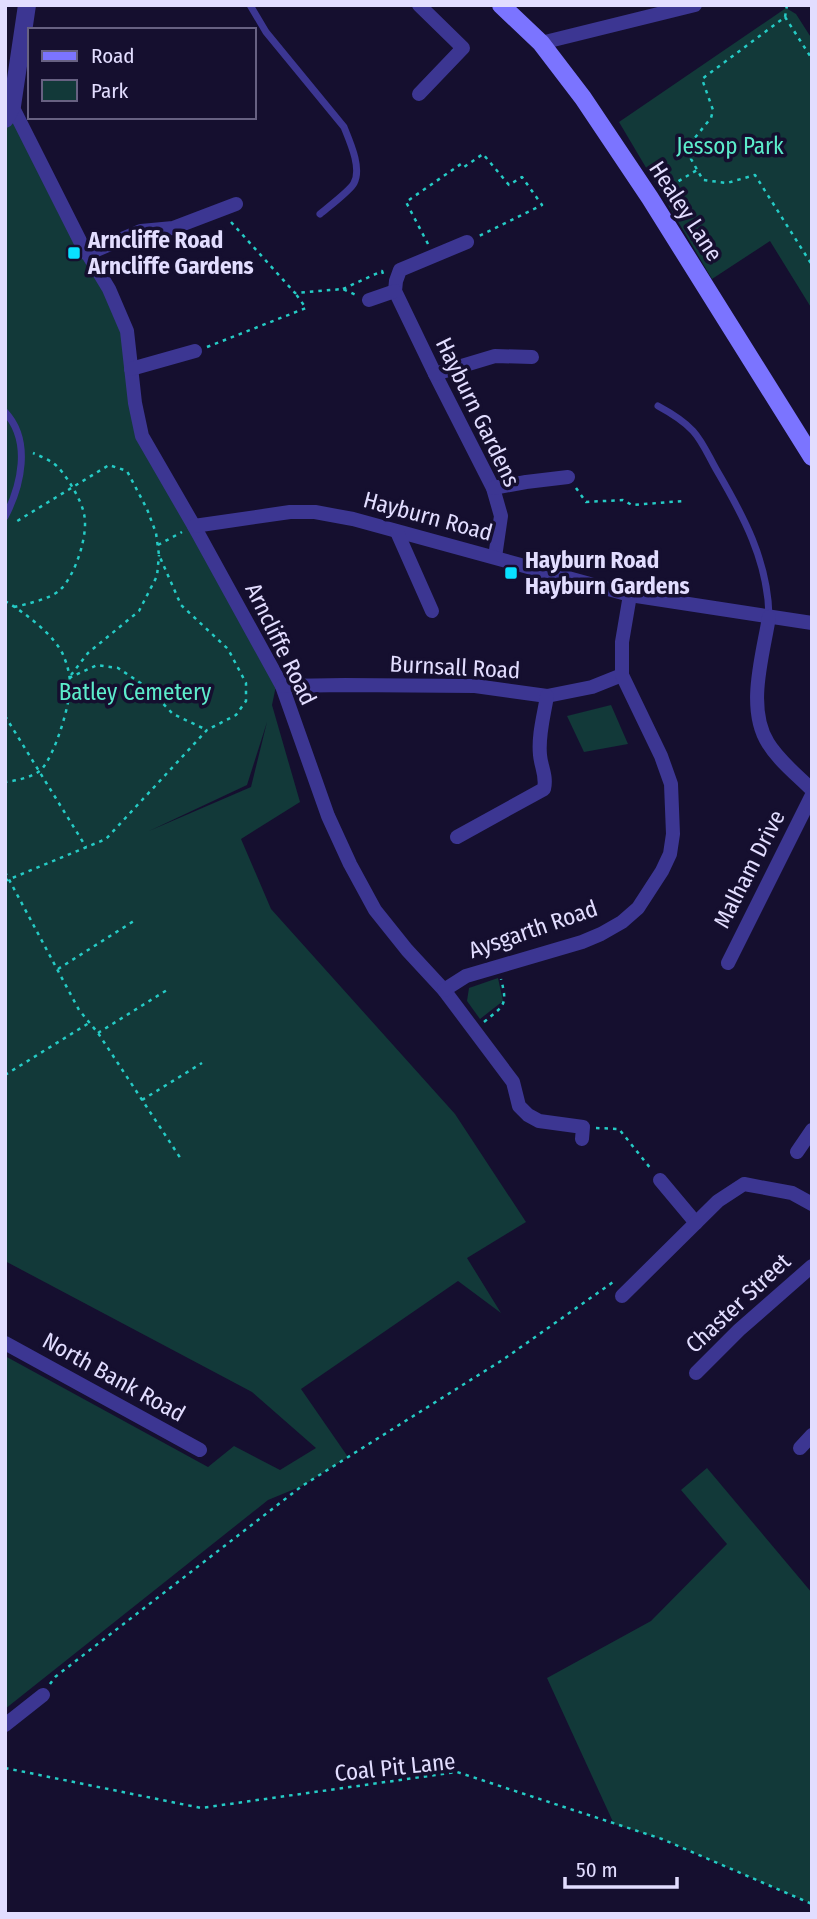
<svg xmlns="http://www.w3.org/2000/svg" width="817" height="1919" font-family="'Fira Sans Condensed',sans-serif">
  <rect width="100%" height="100%" fill="#150f2f"/>
  <!-- green -->
  <g fill="#123939" fill-rule="evenodd">
    <path d="M786 8 796 14 812 39V309L770 241 712 279 619 122Z"/>
    <path d="M12 106 127 331 142 436 277 681 272 705 300 802 241 839 271 909 455 1114 526 1222 467 1258 501 1313 458 1281 301 1389 348 1457 302 1486 268 1500 5 1709V1356L208 1467 234 1446 280 1470 316 1448 252 1392 5 1261V119ZM267 722 251 787 149 831 247 785Z"/>
    <path d="M611 705 628 744 584 752 567 716Z"/>
    <path d="M498 978 503 1001 480 1019 467 1001 469 988Z"/>
    <path d="M707 1468 812 1593V1904L662 1839 614 1824 547 1678 651 1621 727 1544 681 1490Z"/>
  </g>
  <g fill="none" stroke-linecap="round" stroke-linejoin="round">
    <!-- path -->
    <g stroke="#25cbc5" stroke-width="2.5" stroke-dasharray="3.5 5" stroke-linecap="butt">
      <path d="M787 5 785 17 702 79 713 110 711 118 693 140 691 159 703 180 727 183 755 175 812 265"/>
      <path d="M785 17 812 59"/>
      <path d="M664 190 697 170"/>
      <path d="M231 222 295 293 343 289 356 295"/>
      <path d="M428 244 406 202 461 164 464 167 483 154 509 185 522 177 542 205 479 236"/>
      <path d="M343 289 382 271 383 274"/>
      <path d="M207 347 306 308 295 293"/>
      <path d="M576 488 586 502 623 500 632 505 683 501"/>
      <path d="M158 545 182 532"/>
      <path d="M5 601C24 612 56 636 64 657 67 664 70 675 70 683 71 703 55 755 41 770 33 777 15 781 5 782"/>
      <path d="M14 607C27 604 50 599 60 590 75 576 89 534 84 514 82 501 64 470 53 463 47 459 40 456 33 453"/>
      <path d="M71 675 88 653 139 611 157 576 159 555"/>
      <path d="M69 678 97 665 118 668 148 688 173 714 207 730"/>
      <path d="M5 716 86 847"/>
      <path d="M5 872 79 1010 98 1033 181 1159"/>
      <path d="M5 881 106 839 207 730 236 715 246 701V683L228 649 181 605 159 555 156 533 147 509 127 471 109 465 14 523"/>
      <path d="M58 969 137 919"/>
      <path d="M484 1022C504 1005 508 1006 501 979"/>
      <path d="M98 1033 167 990"/>
      <path d="M5 1075 89 1023"/>
      <path d="M142 1100 202 1063"/>
      <path d="M596 1128 619 1129 651 1169"/>
      <path d="M50 1684 55 1677 302 1486 504 1359 616 1280"/>
      <path d="M5 1768 201 1808 457 1772 662 1839 812 1904"/>
    </g>
    <!-- service -->
    <g stroke="#3c3692" stroke-width="7">
      <path d="M250 5 266 32 344 127C350 142 362 168 354 183 351 190 327 208 320 214"/>
      <path d="M658 406C671 413 683 420 693 431 703 442 709 457 716 469 743 515 768 561 769 616"/>
      <path d="M5 412C32 441 21 486 5 517"/>
    </g>
    <!-- minor -->
    <g stroke="#3c3692" stroke-width="14">
      <path d="M541 43 695 5"/>
      <path d="M419 94 463 48 419 5"/>
      <path d="M12 106 80 241 109 289 127 331 135 403 142 436 194 526 282 686 328 816 350 864 375 910 407 950 444 990 513 1082 519 1106 528 1115 539 1121 583 1127 582 1139"/>
      <path d="M467 242 400 270 396 281 395 291 435 374 493 488 501 516 495 557"/>
      <path d="M87 254 141 231 173 228 236 204"/>
      <path d="M369 300 395 291"/>
      <path d="M131 369 195 351"/>
      <path d="M435 374 495 356 532 357"/>
      <path d="M493 488 526 482 568 477"/>
      <path d="M194 526 290 512H315L353 519 630 595 812 623"/>
      <path d="M397 532 432 611"/>
      <path d="M769 617C763 655 746 708 768 743 779 761 797 775 812 790"/>
      <path d="M282 686 345 685 475 686 547 696 592 687 622 675"/>
      <path d="M457 837 544 789C547 776 541 767 540 755 538 735 544 715 547 696"/>
      <path d="M728 963 812 795"/>
      <path d="M444 990 466 976 582 942 601 934 622 922 638 908 662 871 670 854 673 834 671 784 661 756 622 675V642L630 595"/>
      <path d="M797 1152 812 1130"/>
      <path d="M660 1180 696 1223"/>
      <path d="M622 1296 718 1201 744 1184 792 1193 812 1204"/>
      <path d="M5 1343 200 1450"/>
      <path d="M696 1373 739 1330 812 1266"/>
      <path d="M800 1448 812 1435"/>
      <path d="M5 1725 43 1695"/>
    </g>
    <!-- tertiary -->
    <path stroke="#3c3692" stroke-width="18" d="M5 119 12 106 27 5"/>
    <!-- secondary -->
    <path stroke="#7b74ff" stroke-width="18" d="M501 5 541 43 583 98 650 198 812 457"/>
  </g>
  <!-- markers -->
  <g fill="#09e1ff" stroke="#150f2f" stroke-width="2.5">
    <rect x="67" y="246" width="14" height="14" rx="3.5"/>
    <rect x="504" y="566" width="14" height="14" rx="3.5"/>
  </g>
  <g text-anchor="middle" dominant-baseline="central" stroke-width="7" stroke-linejoin="round" paint-order="stroke">
    <!-- park labels -->
    <g font-size="23" fill="#5ceccb" stroke="#150f2f">
      <text x="730" y="146">Jessop Park</text>
      <text x="135" y="692">Batley Cemetery</text>
    </g>
    <!-- street labels -->
    <g font-size="23" fill="#e2ddff" stroke="#150f2f">
      <text transform="translate(686 211) rotate(57)">Healey Lane</text>
      <text transform="translate(478 412) rotate(64)">Hayburn Gardens</text>
      <text transform="translate(428 516) rotate(15)">Hayburn Road</text>
      <text transform="translate(281 644) rotate(64)">Arncliffe Road</text>
      <text transform="translate(455 667) rotate(3)">Burnsall Road</text>
      <text transform="translate(749 869) rotate(-63)">Malham Drive</text>
      <text transform="translate(533 929) rotate(-19)">Aysgarth Road</text>
      <text transform="translate(738 1303) rotate(-43)">Chaster Street</text>
      <text transform="translate(114 1377) rotate(29)">North Bank Road</text>
      <text transform="translate(395 1767) rotate(-6)">Coal Pit Lane</text>
    </g>
    <!-- poi labels -->
    <g font-size="23" font-weight="bold" fill="#e2ddff" stroke="#150f2f" text-anchor="start">
      <text x="88" y="240">Arncliffe Road<tspan x="88" dy="26">Arncliffe Gardens</tspan></text>
      <text x="525" y="560">Hayburn Road<tspan x="525" dy="26">Hayburn Gardens</tspan></text>
    </g>
  </g>
  <!-- border -->
  <rect width="817" height="1919" fill="none" stroke="#e2ddff" stroke-width="14"/>
  <!-- legend -->
  <rect x="28" y="28" width="228" height="91" fill="#150f2f" stroke="#676182" stroke-width="2"/>
  <rect x="42" y="51" width="35" height="10" fill="#7b74ff" stroke="#676182" stroke-width="2"/>
  <text x="91" y="63" font-size="21" fill="#e2ddff">Road</text>
  <rect x="42" y="80" width="35" height="21" fill="#123939" stroke="#676182" stroke-width="2"/>
  <text x="91" y="98" font-size="21" fill="#e2ddff">Park</text>
  <!-- scale -->
  <path d="M565 1877v10h112v-10" fill="none" stroke="#e2ddff" stroke-width="3.5"/>
  <text x="576" y="1877" font-size="21" fill="#e2ddff" stroke="#150f2f" stroke-width="5" paint-order="stroke">50 m</text>
</svg>
